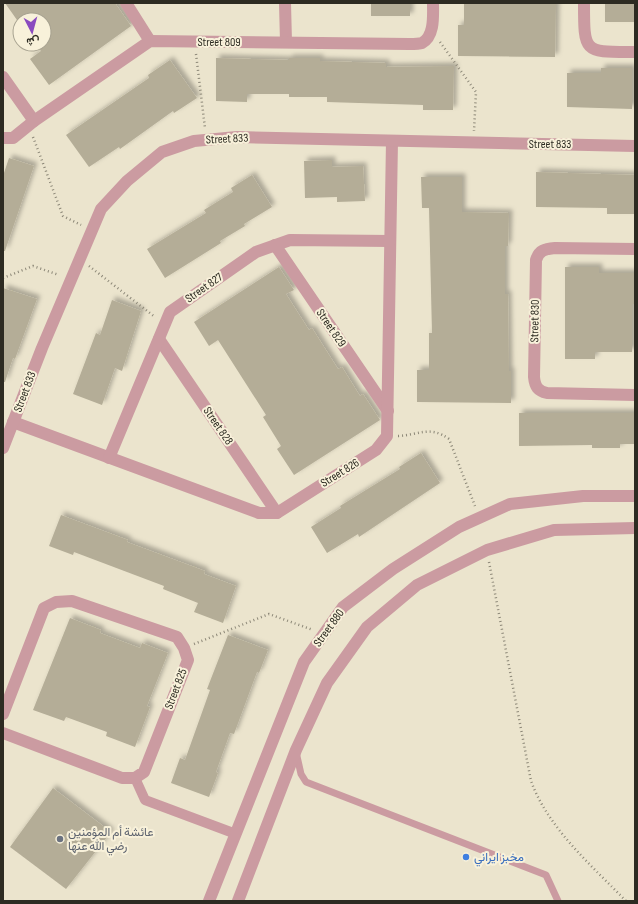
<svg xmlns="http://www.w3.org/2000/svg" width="638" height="904" font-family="'Sofia Sans Condensed',Vazirmatn,sans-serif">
  <defs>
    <filter id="shadow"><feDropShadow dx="3.5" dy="-3.5" stdDeviation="2" flood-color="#0004"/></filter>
  </defs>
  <rect width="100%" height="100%" fill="#ebe4cd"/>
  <!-- building -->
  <g fill="#b4ad97" filter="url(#shadow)">
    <path d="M5 3H115L131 26 49 85 30 59 41 51 36 44H44V20H17Z"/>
    <rect x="371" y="3" width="39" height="13"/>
    <path d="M464 3H556L555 57 458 56V25H464Z"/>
    <rect x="605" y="3" width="30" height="19"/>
    <path d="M216 58 289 60V58H320V61L386 63V67L454 66 453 110H423V105L327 102V97H289V94H247V102L216 101Z"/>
    <path d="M170 60 197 98 174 113 173 111 120 149 119 147 89 167 66 135 149 78 148 75Z"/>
    <path d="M601 68H632V109L567 107V73H601Z"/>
    <path d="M9 158 34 166 5 251H3V176Z"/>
    <path d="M332 160V167L363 166 365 201 337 202V197L305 198 304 161Z"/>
    <path d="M536 172 635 175V214H607V208L536 207Z"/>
    <path d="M252 175 272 207 244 224 245 226 220 241 221 243 165 278 147 249 206 213 204 210 233 192 231 188Z"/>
    <path d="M421 177H462V212L509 213 508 246H505V294H508L509 371H511V403L417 402V370H429V333H432L429 208H422Z"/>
    <path d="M279 267 294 290 286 294 309 330 312 328 338 369 342 367 360 396 363 394 380 420 294 475 277 449 281 446 263 417 266 415 218 340 209 346 194 322Z"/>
    <path d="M565 267H599V273H635V304H632V352H595V359H565Z"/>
    <path d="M3 288 37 299 15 359 13 358 5 382H3Z"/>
    <path d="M112 300 141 311 122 371 115 368 102 405 73 394 96 333 100 335Z"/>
    <path d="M519 413H635V444H620V448H592V445L519 446Z"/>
    <path d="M421 453 440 483 359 537 358 534 327 553 311 527 341 508 340 506 400 469 399 467Z"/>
    <path d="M61 515 128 540 127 542 205 571 204 574 236 586 223 623 194 612 198 603 163 589 164 586 74 552 73 555 49 546Z"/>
    <path d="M70 618 101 630 100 633 140 648 142 643 168 653 147 706 150 707 135 747 106 736 107 732 66 717 64 721 33 710Z"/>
    <path d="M228 635 268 650 259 673 257 672 234 734 230 733 216 772 218 773 209 797 171 783 180 758 185 760 210 690 207 689Z"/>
    <path d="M53 788 111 832 66 889 10 847Z"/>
  </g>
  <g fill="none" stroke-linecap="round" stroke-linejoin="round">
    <!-- path -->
    <g stroke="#8d8878" stroke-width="2.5" stroke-dasharray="1 3" stroke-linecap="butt">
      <path d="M440 42 476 92 474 131"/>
      <path d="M196 54 205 128"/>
      <path d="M33 137 63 216 81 225"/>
      <path d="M89 266 155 317"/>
      <path d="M3 278 33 266 59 275"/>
      <path d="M398 436C419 435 430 425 449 439L475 506"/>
      <path d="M489 562 531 781C548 828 591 865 626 901"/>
      <path d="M194 644 269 614 313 630"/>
    </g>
    <!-- service -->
    <path stroke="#cb9ba1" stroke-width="7" d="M296 752 301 774 306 782 546 875 558 901"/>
    <!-- pedestrian -->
    <path stroke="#cb9ba1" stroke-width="10" d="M135 778 145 800 236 834"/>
    <!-- minor -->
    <g stroke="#cb9ba1" stroke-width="12">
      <path d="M126 3 150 41"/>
      <path d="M285 3 286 42"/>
      <path d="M584 3C584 54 584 52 635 52"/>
      <path d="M3 77 34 121"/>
      <path d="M3 138H13L34 121 150 41 409 44C413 44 419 44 422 43 435 36 433 15 433 3"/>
      <path d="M275 245 388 411"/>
      <path d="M635 249 555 248C545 249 539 250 536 260L534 377C535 387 538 391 547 393L635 395"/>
      <path d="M159 339 277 513"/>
      <path d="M13 422 259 513H277L376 450 387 436 392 141"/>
      <path d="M3 448 42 348 101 209 127 181 162 152 194 141 237 137 635 146"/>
      <path d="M109 458 170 312 256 252 290 240 390 241"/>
      <path d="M3 714 44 608 56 602 72 601 177 637 184 648 188 660 144 772 135 778H122L3 733"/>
    </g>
    <!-- tertiary -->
    <g stroke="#cb9ba1" stroke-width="12">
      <path d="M209 901 304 662 343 607 393 569 459 527 510 504 583 496H635"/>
      <path d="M238 901 296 750 327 683 367 627 417 585 487 550 554 530 635 528"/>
    </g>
  </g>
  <!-- markers -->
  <circle fill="#6b7280" stroke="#f8f1da" stroke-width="1.5" cx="60" cy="839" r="4"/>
  <circle fill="#3f7fe0" stroke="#f8f1da" stroke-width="1.5" cx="466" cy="857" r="4"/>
  <g text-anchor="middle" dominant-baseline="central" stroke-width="4" stroke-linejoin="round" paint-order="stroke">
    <!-- street labels -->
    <g font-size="12" fill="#2d2b22" stroke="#f8f1da">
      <text x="219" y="42">Street 809</text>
      <text transform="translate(227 139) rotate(-3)">Street 833</text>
      <text x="550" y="144">Street 833</text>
      <text transform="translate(204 288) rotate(-35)">Street 827</text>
      <text transform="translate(535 321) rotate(-89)">Street 830</text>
      <text transform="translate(331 328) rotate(56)">Street 829</text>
      <text transform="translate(25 392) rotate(-69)">Street 833</text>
      <text transform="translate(218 426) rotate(56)">Street 828</text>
      <text transform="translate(340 473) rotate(-32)">Street 826</text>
      <text transform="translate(329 628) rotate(-54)">Street 880</text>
      <text transform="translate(176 689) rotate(-69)">Street 825</text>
    </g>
    <!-- worship labels -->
    <g font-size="12" fill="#5b616d" stroke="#f8f1da" text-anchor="start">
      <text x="68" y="832">عائشة أم المؤمنين<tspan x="68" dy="14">رضي الله عنها</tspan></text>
    </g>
    <!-- shop labels -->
    <g font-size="12" fill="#366cbe" stroke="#f8f1da" text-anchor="start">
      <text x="474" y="857">مخبز ايراني</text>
    </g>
  </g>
  <!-- border -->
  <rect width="638" height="904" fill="none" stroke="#2d2b22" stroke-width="8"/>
  <!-- north arrow -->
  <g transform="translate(32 32) rotate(174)"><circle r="19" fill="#f8f1da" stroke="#a7a290"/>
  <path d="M0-3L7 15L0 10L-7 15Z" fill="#8a4abf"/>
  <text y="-6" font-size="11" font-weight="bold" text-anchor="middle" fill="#2d2b22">ش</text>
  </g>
</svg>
